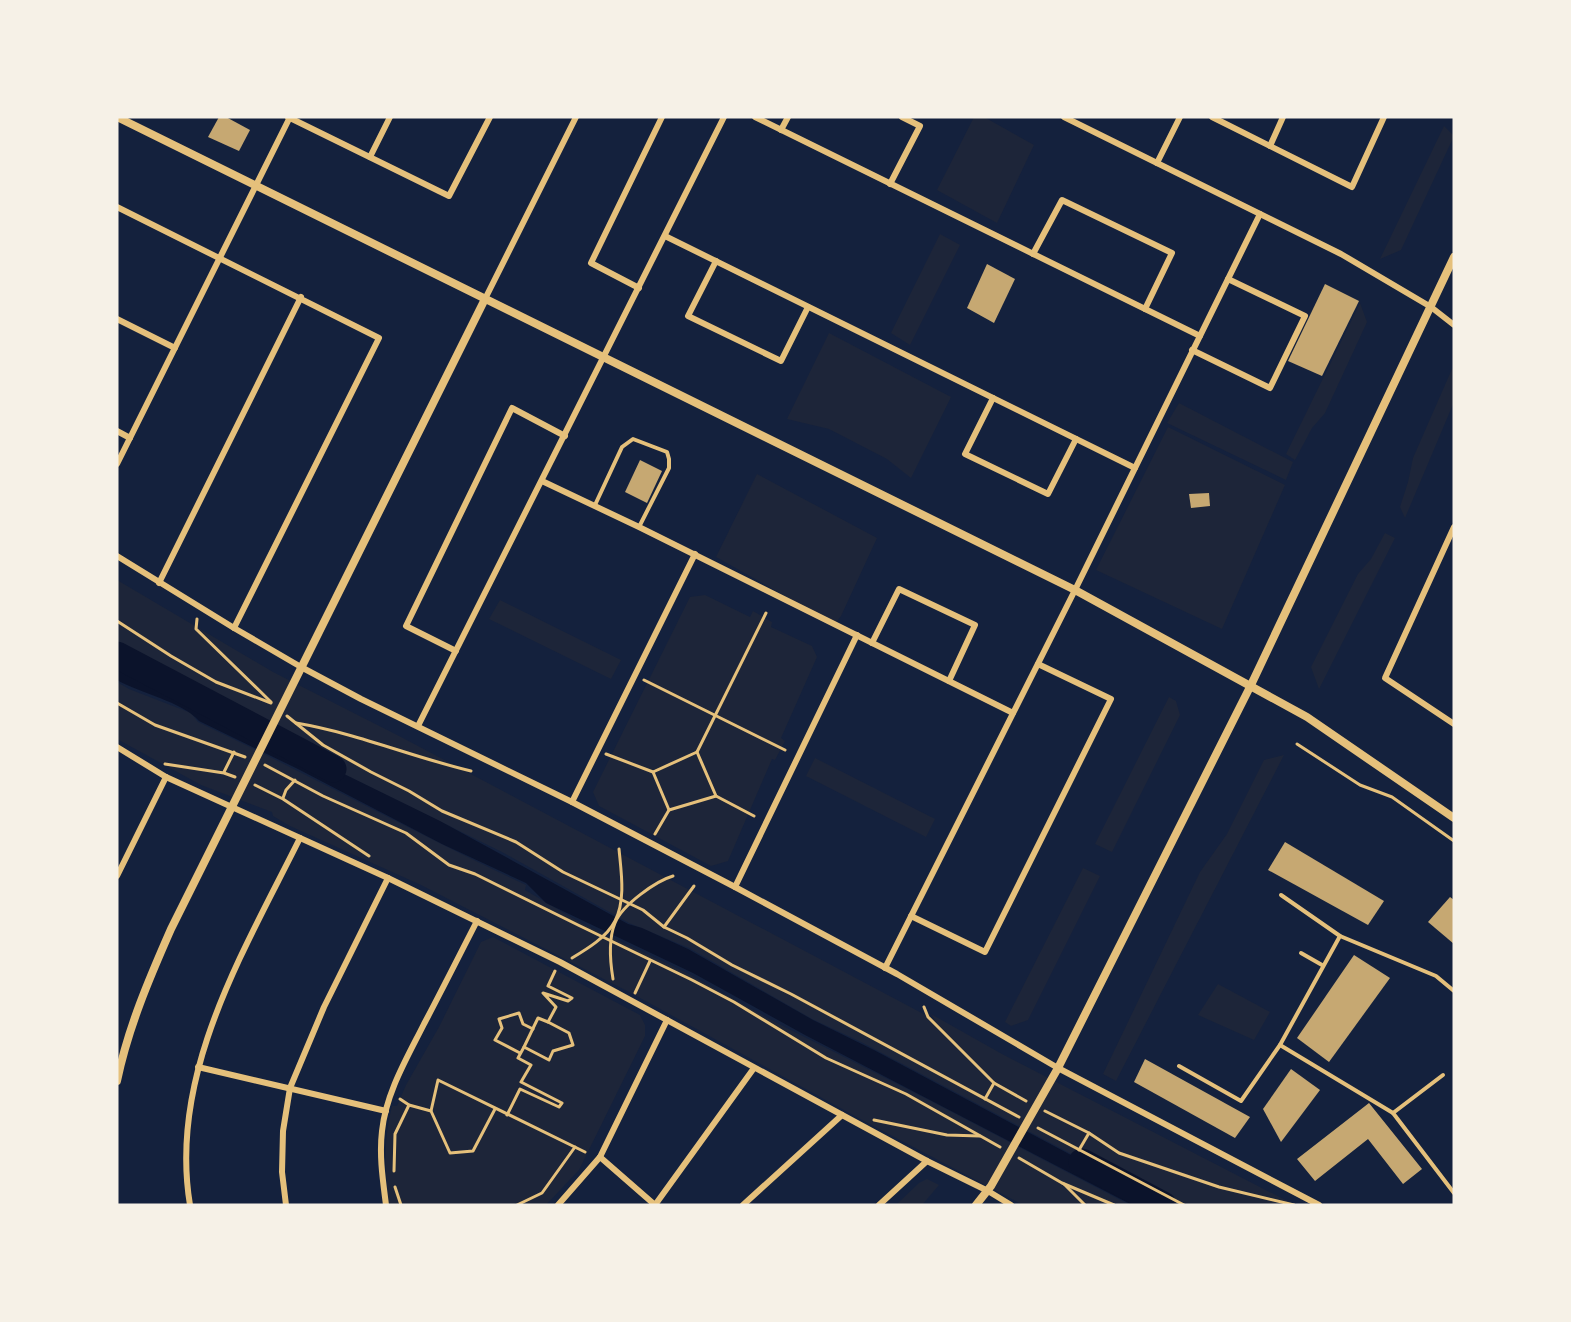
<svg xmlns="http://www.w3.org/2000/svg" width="1571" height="1322" font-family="'Fira Sans Condensed',sans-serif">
  <rect width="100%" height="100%" fill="#14213d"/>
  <!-- green -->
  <g fill="#1d2539">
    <path d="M974 117H984L1034 145 997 223 937 190Z"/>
    <path d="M1444 126 1454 136 1401 250 1380 259Z"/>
    <path d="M940 234 960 245 910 345 891 333Z"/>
    <path d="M1360 303 1367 322 1325 413 1312 428 1295 460 1286 454Z"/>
    <path d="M829 333 951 397 911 478 887 459 829 429 787 419Z"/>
    <path d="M1452 369H1454V402L1405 518 1400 507 1408 482 1413 458Z"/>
    <path d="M1179 403 1293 462 1286 480 1167 423Z"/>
    <path d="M1168 427 1285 485 1222 629 1096 570Z"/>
    <path d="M757 474 877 538 841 616 835 624 716 557Z"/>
    <path d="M1385 533 1395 538 1319 689 1311 667 1358 574 1371 559Z"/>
    <path d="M117 580 273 672 401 737 916 1010 935 1020 931 1014 1002 1054 1295 1205H1167L863 1043 812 1019 689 948 629 923 502 852 242 724 117 655Z"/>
    <path d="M705 595 750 617 753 611 772 622 771 627 812 646 817 657 781 738 785 741 775 760 772 759 728 861 711 866 599 806 593 792 690 597Z"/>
    <path d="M500 600 621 660 611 679 489 619Z"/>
    <path d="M117 682 129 689 191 713 198 722C308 774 415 833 526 885L525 890 581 923 685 972 775 1022 929 1100 1130 1205H1023L864 1121 631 993 421 885 290 826 273 816 272 812 201 785 117 739Z"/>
    <path d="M1169 697 1176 701 1180 715 1112 852 1095 844Z"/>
    <path d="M1284 755 1116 1081 1103 1074 1200 872 1227 834 1264 760Z"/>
    <path d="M815 758 935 819 926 837 806 776Z"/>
    <path d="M1083 868 1100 876 1028 1020 1011 1026 1005 1022Z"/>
    <path d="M493 937 640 1015 645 1025V1036L579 1170 546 1205H389C385 1168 383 1143 392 1106H397L406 1085 439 1027 481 942Z"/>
    <path d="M1218 984 1270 1012 1254 1040 1198 1015Z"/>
    <path d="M927 1179 939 1185 922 1205H896L919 1183Z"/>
  </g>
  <!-- water -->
  <path fill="#0b132b" d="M117 656 244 725 440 821 628 924 642 928 688 949 813 1020 874 1050 1165 1205H1132L805 1035 693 973 546 903 526 883 442 844 298 769 199 721C183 702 140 693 117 680Z"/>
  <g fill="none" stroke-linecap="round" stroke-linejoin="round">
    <!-- river -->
    <g stroke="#0b132b" stroke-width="27">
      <path d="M117 655 333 769"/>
      <path d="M1082 1162 1163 1205"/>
    </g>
  </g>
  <!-- building -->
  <g fill="#c6a872">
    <path d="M219 117H226L250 130 239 151 208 137Z"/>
    <path d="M987 264 1015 279 994 323 967 308Z"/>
    <path d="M1325 284 1359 301 1322 376 1288 361Z"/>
    <path d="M640 460 662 471 647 503 625 492Z"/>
    <path d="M1209 493 1210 506 1191 508 1189 494Z"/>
    <path d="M1285 842 1384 901 1368 925 1268 870Z"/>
    <path d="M1450 897 1454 900V944L1428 922Z"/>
    <path d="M1354 955 1390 978 1329 1062 1297 1038Z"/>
    <path d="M1145 1059 1250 1117 1235 1138 1134 1082Z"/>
    <path d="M1291 1069 1320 1090 1281 1142 1263 1109Z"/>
    <path d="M1369 1103 1422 1169 1403 1184 1368 1139 1315 1181 1297 1159Z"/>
  </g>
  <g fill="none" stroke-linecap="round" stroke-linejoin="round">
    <!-- path -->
    <g stroke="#e5c07b" stroke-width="3">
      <path d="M197 619 196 629 271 702"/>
      <path d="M117 621 171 656 216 682 271 703"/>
      <path d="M644 680 785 750"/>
      <path d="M117 703 155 725 245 757"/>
      <path d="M287 716 323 745 371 772 409 791 442 811 516 842 563 872 643 910 664 927 687 938 732 965 791 994 1019 1117"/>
      <path d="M296 723C356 733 412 757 471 771"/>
      <path d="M1297 744 1360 785 1392 797 1454 841"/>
      <path d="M697 752 716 796 754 816"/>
      <path d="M606 754 653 772 669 810 655 834"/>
      <path d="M165 764 224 773 235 777"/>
      <path d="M265 765 323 796 406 833 449 865 475 874 578 925 692 980 734 1002 826 1058 906 1094 1000 1147"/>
      <path d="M224 772 234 752"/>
      <path d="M653 772 697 752 766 613"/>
      <path d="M255 785 283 799 369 856"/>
      <path d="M283 798 286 790 295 780"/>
      <path d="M669 810 716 796"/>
      <path d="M664 927 694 886"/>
      <path d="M572 958C587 949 607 937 615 921 626 900 621 871 619 849"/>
      <path d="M613 979C610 961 608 940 615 923 622 905 656 881 673 876"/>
      <path d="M635 993 650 961"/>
      <path d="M924 1007 928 1017 994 1083 1026 1101"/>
      <path d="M524 1047 538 1018 548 1022"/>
      <path d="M520 1053 495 1040 502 1028 499 1019 519 1013 523 1024 533 1029"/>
      <path d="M400 1099 409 1105 431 1111 450 1153 473 1151 495 1109"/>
      <path d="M985 1099 994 1083"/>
      <path d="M431 1111 438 1080 585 1152"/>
      <path d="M1045 1111 1089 1133 1119 1153 1219 1187 1294 1205"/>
      <path d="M507 1115 520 1089 559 1107 562 1103 521 1082 531 1065 518 1058 524 1047 549 1060 553 1051 573 1045 569 1033 548 1022 556 1007 543 993 568 1001 572 998 548 986 555 971"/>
      <path d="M874 1120 947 1135 980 1136"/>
      <path d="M1038 1128 1184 1205"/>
      <path d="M1079 1150 1089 1133"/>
      <path d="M1019 1158 1062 1183 1114 1205"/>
      <path d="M394 1171 395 1134 409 1105"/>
      <path d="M1064 1184 1085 1205"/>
      <path d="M395 1187 401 1205"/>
      <path d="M517 1205 542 1193 575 1147"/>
    </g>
    <!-- service -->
    <g stroke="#e5c07b" stroke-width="4">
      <path d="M595 505 622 447 633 439 667 452 669 459V468L639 527"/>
      <path d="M1281 895 1340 936"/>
      <path d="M1301 953 1322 965"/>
      <path d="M1280 1045 1393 1113 1454 1193"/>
      <path d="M1179 1066 1241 1101 1280 1045 1340 936 1436 976 1454 991"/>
      <path d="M1393 1113 1443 1075"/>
    </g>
    <!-- minor -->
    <g stroke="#e5c07b" stroke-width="6">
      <path d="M288 117 449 196 490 117"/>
      <path d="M755 117 1200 336"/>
      <path d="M1064 117 1341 254 1431 307 1454 325"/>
      <path d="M1212 117 1352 187 1384 117"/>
      <path d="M781 130 788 117"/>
      <path d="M1270 146 1283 117"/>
      <path d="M370 157 390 117"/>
      <path d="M1157 163 1180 117"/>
      <path d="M890 184 920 126 902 117"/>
      <path d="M117 207 379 338 234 628"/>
      <path d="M665 236 1135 468"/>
      <path d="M1033 254 1062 200 1172 253 1145 309"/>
      <path d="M716 261 688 316 781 361 808 307"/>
      <path d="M639 288 591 263 662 117"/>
      <path d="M485 299 576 117"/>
      <path d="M117 319 175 348"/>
      <path d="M1192 350 1270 388 1305 316 1228 279"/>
      <path d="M993 398 965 454 1048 494 1076 439"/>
      <path d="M117 431 130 438"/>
      <path d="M117 464 290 117"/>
      <path d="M542 481 639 527 1013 713"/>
      <path d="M1454 527 1385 678 1454 724"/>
      <path d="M117 556 234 628 301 667 361 699 572 802 735 887 897 974 1058 1068 1319 1205"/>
      <path d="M159 583 301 297"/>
      <path d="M872 643 899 589 975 625 949 681"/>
      <path d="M456 651 406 626 512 408 565 436"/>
      <path d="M418 726 724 117"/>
      <path d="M117 747 166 777 388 878 560 962 927 1161 988 1191 1011 1205"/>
      <path d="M572 802 695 554"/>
      <path d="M117 876 166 777"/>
      <path d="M735 887 857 635"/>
      <path d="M911 916 985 952 1111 699 1038 664"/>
      <path d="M885 968 1075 590 1260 214"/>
      <path d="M198 1067 386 1111"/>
      <path d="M600 1157 655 1205 754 1068"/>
      <path d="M190 1205C168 1074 244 951 300 838"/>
      <path d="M286 1205 282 1172 283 1131 290 1088 324 1007 388 878"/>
      <path d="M386 1205C383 1181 379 1156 382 1131 386 1093 407 1058 424 1024 442 990 459 956 477 921"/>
      <path d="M558 1205 600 1157 667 1020"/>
      <path d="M743 1205 842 1115"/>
      <path d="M879 1205 927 1161"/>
    </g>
    <!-- tertiary -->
    <g stroke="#e5c07b" stroke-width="8">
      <path d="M117 117 1075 590 1307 717 1454 818"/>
      <path d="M117 1081C128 1028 149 979 171 929L485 299"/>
      <path d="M976 1205 991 1186 1058 1068 1251 685 1454 257"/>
    </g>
  </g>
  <!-- border -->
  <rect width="1571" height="1322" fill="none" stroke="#f6f1e7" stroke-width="237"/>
</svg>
